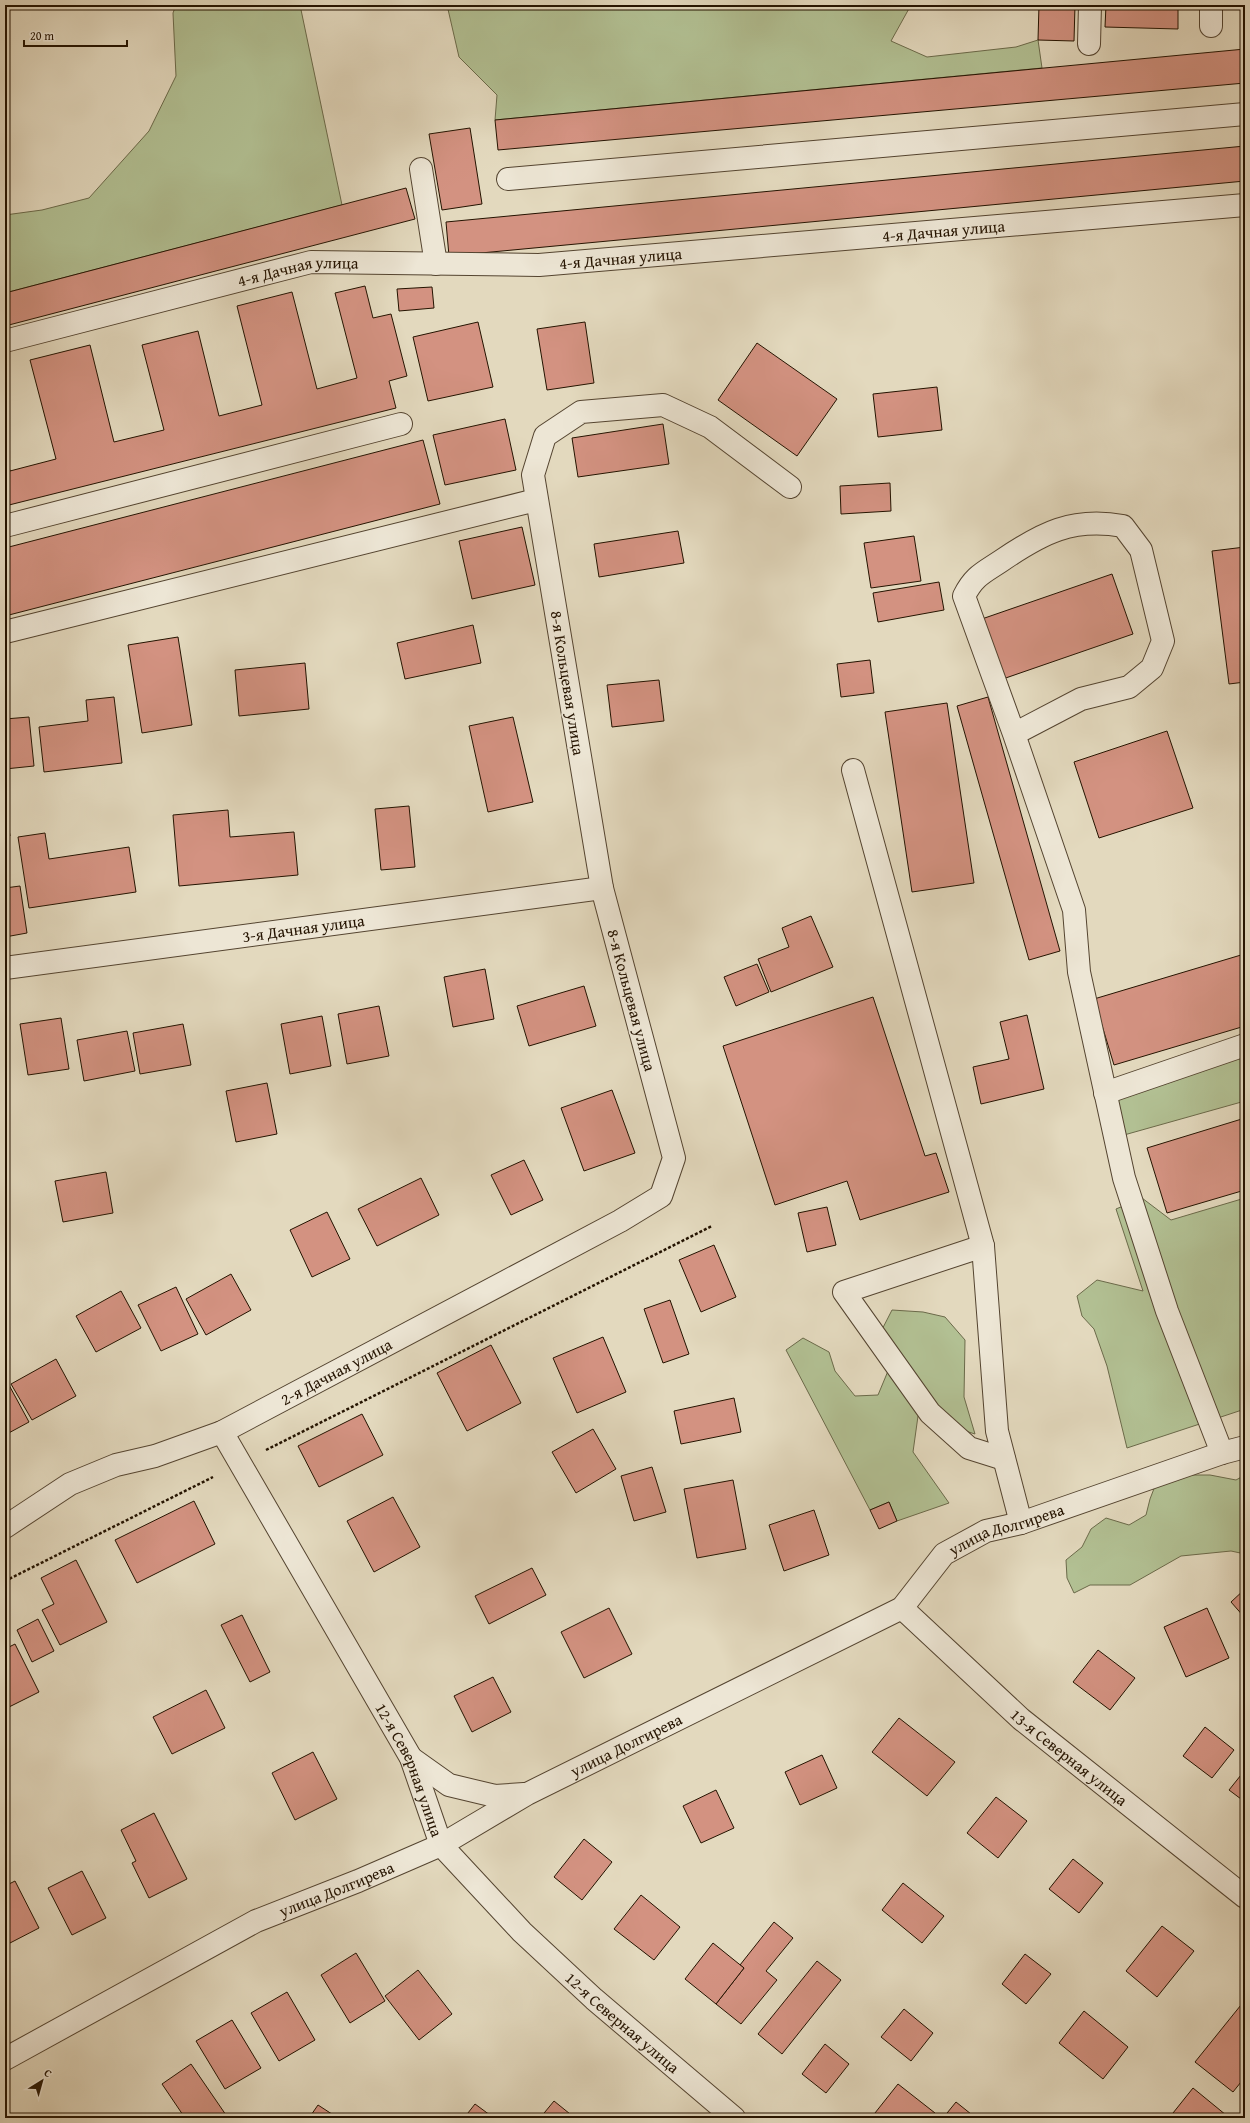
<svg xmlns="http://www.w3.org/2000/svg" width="1250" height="2123" font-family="'Gentium Book Plus',serif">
  <rect width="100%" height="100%" fill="#e3d9be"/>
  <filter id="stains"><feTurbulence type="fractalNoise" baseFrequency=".005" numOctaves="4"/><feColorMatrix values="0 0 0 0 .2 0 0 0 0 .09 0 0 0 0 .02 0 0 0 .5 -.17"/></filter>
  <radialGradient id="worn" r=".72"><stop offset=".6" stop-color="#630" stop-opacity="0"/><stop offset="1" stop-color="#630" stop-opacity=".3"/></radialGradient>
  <!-- green -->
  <g fill="#b2c093" stroke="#6b6a4a">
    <path d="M176 5H300L342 205 5 293V215L42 210 89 198 149 131 176 76 173 13Z"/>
    <path d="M447 5H911L891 41 927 57 1016 47 1038 40 1042 68 495 120 497 95 459 57Z"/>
    <path d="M1245 1055V1101L1124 1135 1117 1099Z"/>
    <path d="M1142 1198 1171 1220 1245 1198V1409L1127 1448 1107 1366 1094 1329 1082 1316 1077 1296 1097 1280 1143 1291 1116 1209Z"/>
    <path d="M892 1310 923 1312 945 1317 965 1340 964 1397 975 1434 918 1416 913 1452 949 1503 897 1521 889 1502 870 1510 786 1350 803 1338 829 1352 835 1371 855 1396 878 1395 888 1371 872 1349Z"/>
    <path d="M1186 1475H1210L1236 1480 1245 1475V1554L1231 1551 1181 1556 1130 1585H1090L1074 1593 1067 1578 1066 1560 1082 1547 1091 1529 1106 1518 1129 1525 1146 1515 1150 1499 1155 1486Z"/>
  </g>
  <!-- building -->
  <g fill="#d39281" stroke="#241300">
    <path d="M1039 5H1075L1074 41 1038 40Z"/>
    <path d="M1106 5H1178V29L1105 27Z"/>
    <path d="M1245 49V83L498 150 495 120Z"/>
    <path d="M470 128 482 204 442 210 429 134Z"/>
    <path d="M1245 146V181L449 256 446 222Z"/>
    <path d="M406 188 415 219 5 326V293Z"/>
    <path d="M365 286 373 318 391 314 407 376 389 381 396 408 5 506V450L10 471 56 459 30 360 90 345 114 442 164 430 142 345 198 331 219 416 262 405 237 306 292 292 317 389 357 378 335 293Z"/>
    <path d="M432 287 434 308 399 311 397 289Z"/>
    <path d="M478 322 493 387 428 401 413 337Z"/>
    <path d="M585 322 594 383 547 390 537 329Z"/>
    <path d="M757 343 837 399 797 456 718 400Z"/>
    <path d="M937 387 942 430 878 437 873 394Z"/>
    <path d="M505 419 516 470 445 485 433 435Z"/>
    <path d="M663 424 669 464 578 477 572 438Z"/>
    <path d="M423 440 440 504 5 616V548Z"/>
    <path d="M890 483 891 511 841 514 840 486Z"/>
    <path d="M522 527 535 585 472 599 459 541Z"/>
    <path d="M678 531 684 563 599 577 594 544Z"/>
    <path d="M914 536 921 581 871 588 864 543Z"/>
    <path d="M1245 547V682L1229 684 1212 551Z"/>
    <path d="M1112 574 1133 634 997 681 976 621Z"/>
    <path d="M939 582 944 610 878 622 873 593Z"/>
    <path d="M473 625 481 663 405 679 397 643Z"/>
    <path d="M178 637 192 725 142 733 128 645Z"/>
    <path d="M870 660 874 693 841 697 837 664Z"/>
    <path d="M305 663 309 709 239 716 235 670Z"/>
    <path d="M659 680 664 721 612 727 607 685Z"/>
    <path d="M114 697 122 763 44 772 39 727 88 721 86 700Z"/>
    <path d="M988 697 1060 951 1029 960 957 706Z"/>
    <path d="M947 703 974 883 912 892 885 712Z"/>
    <path d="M29 717 34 766 5 769V719Z"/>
    <path d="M513 717 533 802 488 812 469 726Z"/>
    <path d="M1167 731 1193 808 1099 838 1074 762Z"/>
    <path d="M5 802 10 836H5Z"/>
    <path d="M409 806 415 867 381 870 375 809Z"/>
    <path d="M228 810 230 837 294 832 298 875 179 886 173 815Z"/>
    <path d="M45 833 49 859 129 847 136 892 29 908 18 837Z"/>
    <path d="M20 886 27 933 5 937V888Z"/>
    <path d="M811 916 833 967 771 992 758 959 789 947 782 928Z"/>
    <path d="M1241 955 1245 968V1026L1114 1065 1094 999Z"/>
    <path d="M757 964 769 992 736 1006 724 977Z"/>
    <path d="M485 969 494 1019 453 1027 444 977Z"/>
    <path d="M584 986 596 1026 529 1046 517 1006Z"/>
    <path d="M873 997 925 1156 936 1153 949 1192 860 1220 847 1181 775 1205 723 1046Z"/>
    <path d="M379 1006 389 1056 347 1064 338 1014Z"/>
    <path d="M1027 1015 1044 1089 981 1104 973 1067 1009 1059 1000 1022Z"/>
    <path d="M322 1016 331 1066 290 1074 281 1024Z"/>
    <path d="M61 1018 69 1069 28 1075 20 1024Z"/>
    <path d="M183 1024 191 1065 140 1074 133 1033Z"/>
    <path d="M127 1031 135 1071 84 1081 77 1040Z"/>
    <path d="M267 1083 277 1134 236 1142 226 1091Z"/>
    <path d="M612 1090 635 1153 584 1171 561 1108Z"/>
    <path d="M1245 1118V1190L1167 1213 1147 1148Z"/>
    <path d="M524 1160 543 1200 511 1215 491 1175Z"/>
    <path d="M106 1172 113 1213 63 1222 55 1181Z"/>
    <path d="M421 1178 439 1215 377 1246 358 1209Z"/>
    <path d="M827 1207 836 1245 807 1252 798 1213Z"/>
    <path d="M327 1212 350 1259 312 1277 290 1230Z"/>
    <path d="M714 1245 736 1297 701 1312 679 1260Z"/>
    <path d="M231 1274 251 1310 206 1335 186 1299Z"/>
    <path d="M176 1287 198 1334 161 1351 138 1305Z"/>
    <path d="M121 1291 141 1328 96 1352 76 1316Z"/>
    <path d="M670 1300 689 1354 663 1363 644 1309Z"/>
    <path d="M603 1337 626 1392 577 1413 553 1358Z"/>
    <path d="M491 1345 521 1403 467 1431 437 1373Z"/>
    <path d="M56 1359 76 1396 32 1420 11 1384Z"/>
    <path d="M9 1385 29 1422 5 1435V1387Z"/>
    <path d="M734 1398 741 1432 681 1444 674 1411Z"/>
    <path d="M362 1414 383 1455 319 1487 298 1446Z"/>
    <path d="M593 1429 616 1469 576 1493 552 1452Z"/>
    <path d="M652 1467 666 1512 634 1521 621 1476Z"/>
    <path d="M733 1480 746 1549 697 1558 684 1489Z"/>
    <path d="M393 1497 420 1547 374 1572 347 1521Z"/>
    <path d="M194 1501 215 1544 137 1583 115 1540Z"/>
    <path d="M889 1502 897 1521 879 1529 870 1510Z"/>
    <path d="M814 1510 829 1555 784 1571 769 1525Z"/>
    <path d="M76 1560 107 1622 60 1645 42 1610 54 1604 41 1578Z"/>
    <path d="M532 1568 546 1595 489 1624 475 1596Z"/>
    <path d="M1245 1589V1618L1231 1602Z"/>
    <path d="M609 1608 632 1654 584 1678 561 1632Z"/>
    <path d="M1207 1608 1229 1658 1186 1677 1164 1627Z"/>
    <path d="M242 1615 270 1672 250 1682 221 1625Z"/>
    <path d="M38 1619 54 1651 32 1662 17 1630Z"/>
    <path d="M15 1644 39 1692 5 1709V1649Z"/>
    <path d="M1098 1650 1135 1678 1110 1710 1073 1682Z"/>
    <path d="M493 1677 511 1712 472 1732 454 1696Z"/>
    <path d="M206 1690 225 1728 172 1754 153 1717Z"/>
    <path d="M899 1718 955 1762 927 1796 872 1752Z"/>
    <path d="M1205 1727 1234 1750 1212 1778 1183 1756Z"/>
    <path d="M313 1752 337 1799 295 1820 272 1773Z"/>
    <path d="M822 1755 837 1788 800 1805 785 1772Z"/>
    <path d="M1245 1770V1802L1229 1790Z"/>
    <path d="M716 1790 734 1828 701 1843 683 1806Z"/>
    <path d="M996 1797 1027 1821 998 1858 967 1833Z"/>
    <path d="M154 1813 187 1879 149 1898 132 1863 136 1861 121 1830Z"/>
    <path d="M584 1839 612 1862 582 1900 554 1877Z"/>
    <path d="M1073 1859 1103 1883 1079 1913 1049 1889Z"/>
    <path d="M82 1871 106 1918 72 1935 48 1888Z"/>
    <path d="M15 1881 39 1928 10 1943 5 1934V1886Z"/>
    <path d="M903 1883 944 1916 922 1943 882 1910Z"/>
    <path d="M641 1895 680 1927 654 1960 614 1929Z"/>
    <path d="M774 1922 793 1938 766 1971 777 1980 741 2024 716 2004 744 1968 740 1965Z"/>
    <path d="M1162 1926 1194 1951 1157 1997 1126 1971Z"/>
    <path d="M713 1943 744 1968 716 2004 685 1979Z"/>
    <path d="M356 1953 385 2001 350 2023 321 1975Z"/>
    <path d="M1025 1954 1051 1974 1026 2004 1002 1984Z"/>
    <path d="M817 1961 841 1980 782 2054 758 2034Z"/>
    <path d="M418 1970 452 2014 419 2040 385 1996Z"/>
    <path d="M287 1992 315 2040 279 2061 251 2013Z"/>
    <path d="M1245 2000V2077L1233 2092 1195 2062Z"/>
    <path d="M904 2009 933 2033 911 2061 881 2037Z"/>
    <path d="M1084 2011 1128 2047 1103 2079 1059 2043Z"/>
    <path d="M232 2020 261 2068 225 2089 196 2041Z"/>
    <path d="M825 2044 849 2064 826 2093 802 2074Z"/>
    <path d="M191 2064 226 2115 222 2118H185L162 2084Z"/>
    <path d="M898 2084 935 2113 931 2118H871Z"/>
    <path d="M1193 2088 1226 2115 1224 2118H1169Z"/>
    <path d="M554 2101 575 2118H540Z"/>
    <path d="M956 2102 976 2118H943Z"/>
    <path d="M475 2104 494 2118H464Z"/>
    <path d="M318 2105 338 2118H309Z"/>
  </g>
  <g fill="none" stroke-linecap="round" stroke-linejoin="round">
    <defs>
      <g id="minor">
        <path d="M1211 5V26"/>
        <path d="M1089 44 1090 5"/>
        <path d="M421 169 436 264"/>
        <path d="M508 179 1245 114"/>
        <path id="s1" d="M5 341 311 262 539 265 1245 205"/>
        <path d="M5 526 401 424"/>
        <path d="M5 632 536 500"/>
        <path d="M1014 734 964 596C974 576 983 573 1001 561 1042 533 1072 517 1123 526L1141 550 1163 641 1152 668 1129 687 1081 699 1014 734 1074 910 1079 972 1124 1178 1167 1311 1222 1453"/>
        <path d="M853 770 983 1246 997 1431 1021 1523"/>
        <path id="s2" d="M5 968 602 888"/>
        <path d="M1105 1093 1245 1045"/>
        <path d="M983 1246 844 1292 930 1413 969 1448 1004 1459"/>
        <path id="s3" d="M222 1432 411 1758 441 1845 522 1932 594 1999 734 2118"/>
        <path id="s4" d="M5 1527 70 1484 116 1465 155 1456 222 1432 620 1221 661 1196 674 1158 602 888 533 475 545 436 581 412 663 405 710 427 790 487"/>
        <path id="s5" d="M902 1608 1021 1719 1245 1897"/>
        <path d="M411 1758 449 1785 495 1796 524 1794"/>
        <path id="s6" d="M5 2059 256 1921 358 1881 441 1845 527 1794 902 1608 944 1554 986 1531 1021 1523 1222 1453 1245 1447"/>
      </g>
    </defs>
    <!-- minor casing -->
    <use href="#minor" stroke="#544430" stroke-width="24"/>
    <!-- path -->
    <g stroke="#241300" stroke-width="2.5" stroke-dasharray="3 2" stroke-linecap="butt">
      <path d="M266 1450 712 1226"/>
      <path d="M5 1581 213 1477"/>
    </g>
    <!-- minor -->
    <use href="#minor" stroke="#ede6d5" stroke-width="22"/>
  </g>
  <g text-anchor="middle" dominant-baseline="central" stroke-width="3.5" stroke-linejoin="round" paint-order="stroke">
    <!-- street labels -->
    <g font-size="16" fill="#241300" stroke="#ede6d5">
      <text stroke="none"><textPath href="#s1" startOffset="950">4-я Дачная улица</textPath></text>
      <text stroke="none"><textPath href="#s1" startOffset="626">4-я Дачная улица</textPath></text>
      <text stroke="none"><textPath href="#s1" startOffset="302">4-я Дачная улица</textPath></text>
      <text transform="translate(568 683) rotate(81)">8-я Кольцевая улица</text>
      <text stroke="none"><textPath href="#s2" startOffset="301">3-я Дачная улица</textPath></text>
      <text transform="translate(632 1000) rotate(75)">8-я Кольцевая улица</text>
      <text stroke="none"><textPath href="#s4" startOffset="368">2-я Дачная улица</textPath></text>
      <text stroke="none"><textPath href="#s6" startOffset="1141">улица Долгирева</textPath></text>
      <text stroke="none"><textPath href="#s6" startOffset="697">улица Долгирева</textPath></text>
      <text stroke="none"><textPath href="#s5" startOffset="224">13-я Северная улица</textPath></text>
      <text stroke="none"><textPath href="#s3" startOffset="387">12-я Северная улица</textPath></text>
      <text stroke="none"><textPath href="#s6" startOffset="373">улица Долгирева</textPath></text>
      <text stroke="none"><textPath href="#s3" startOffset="723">12-я Северная улица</textPath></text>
    </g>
  </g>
  <!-- margin -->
  <rect width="1250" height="2123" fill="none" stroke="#e3d9be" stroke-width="20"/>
  <rect x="6" y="6" width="1238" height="2111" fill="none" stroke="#241300" stroke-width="2"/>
  <rect x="10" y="10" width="1230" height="2103" fill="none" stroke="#241300"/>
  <!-- north arrow -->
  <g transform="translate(42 2081) rotate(37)" stroke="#ede6d5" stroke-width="3" paint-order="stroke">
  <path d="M0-3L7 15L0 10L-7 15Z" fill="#241300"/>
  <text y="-6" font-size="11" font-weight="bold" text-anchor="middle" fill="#241300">С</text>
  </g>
  <!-- scale -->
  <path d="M24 40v6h103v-6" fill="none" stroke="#241300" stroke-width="2"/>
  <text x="30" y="40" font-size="12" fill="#241300" stroke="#ede6d5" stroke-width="3" paint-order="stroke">20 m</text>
  <rect width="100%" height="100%" filter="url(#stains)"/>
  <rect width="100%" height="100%" fill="url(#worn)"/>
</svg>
